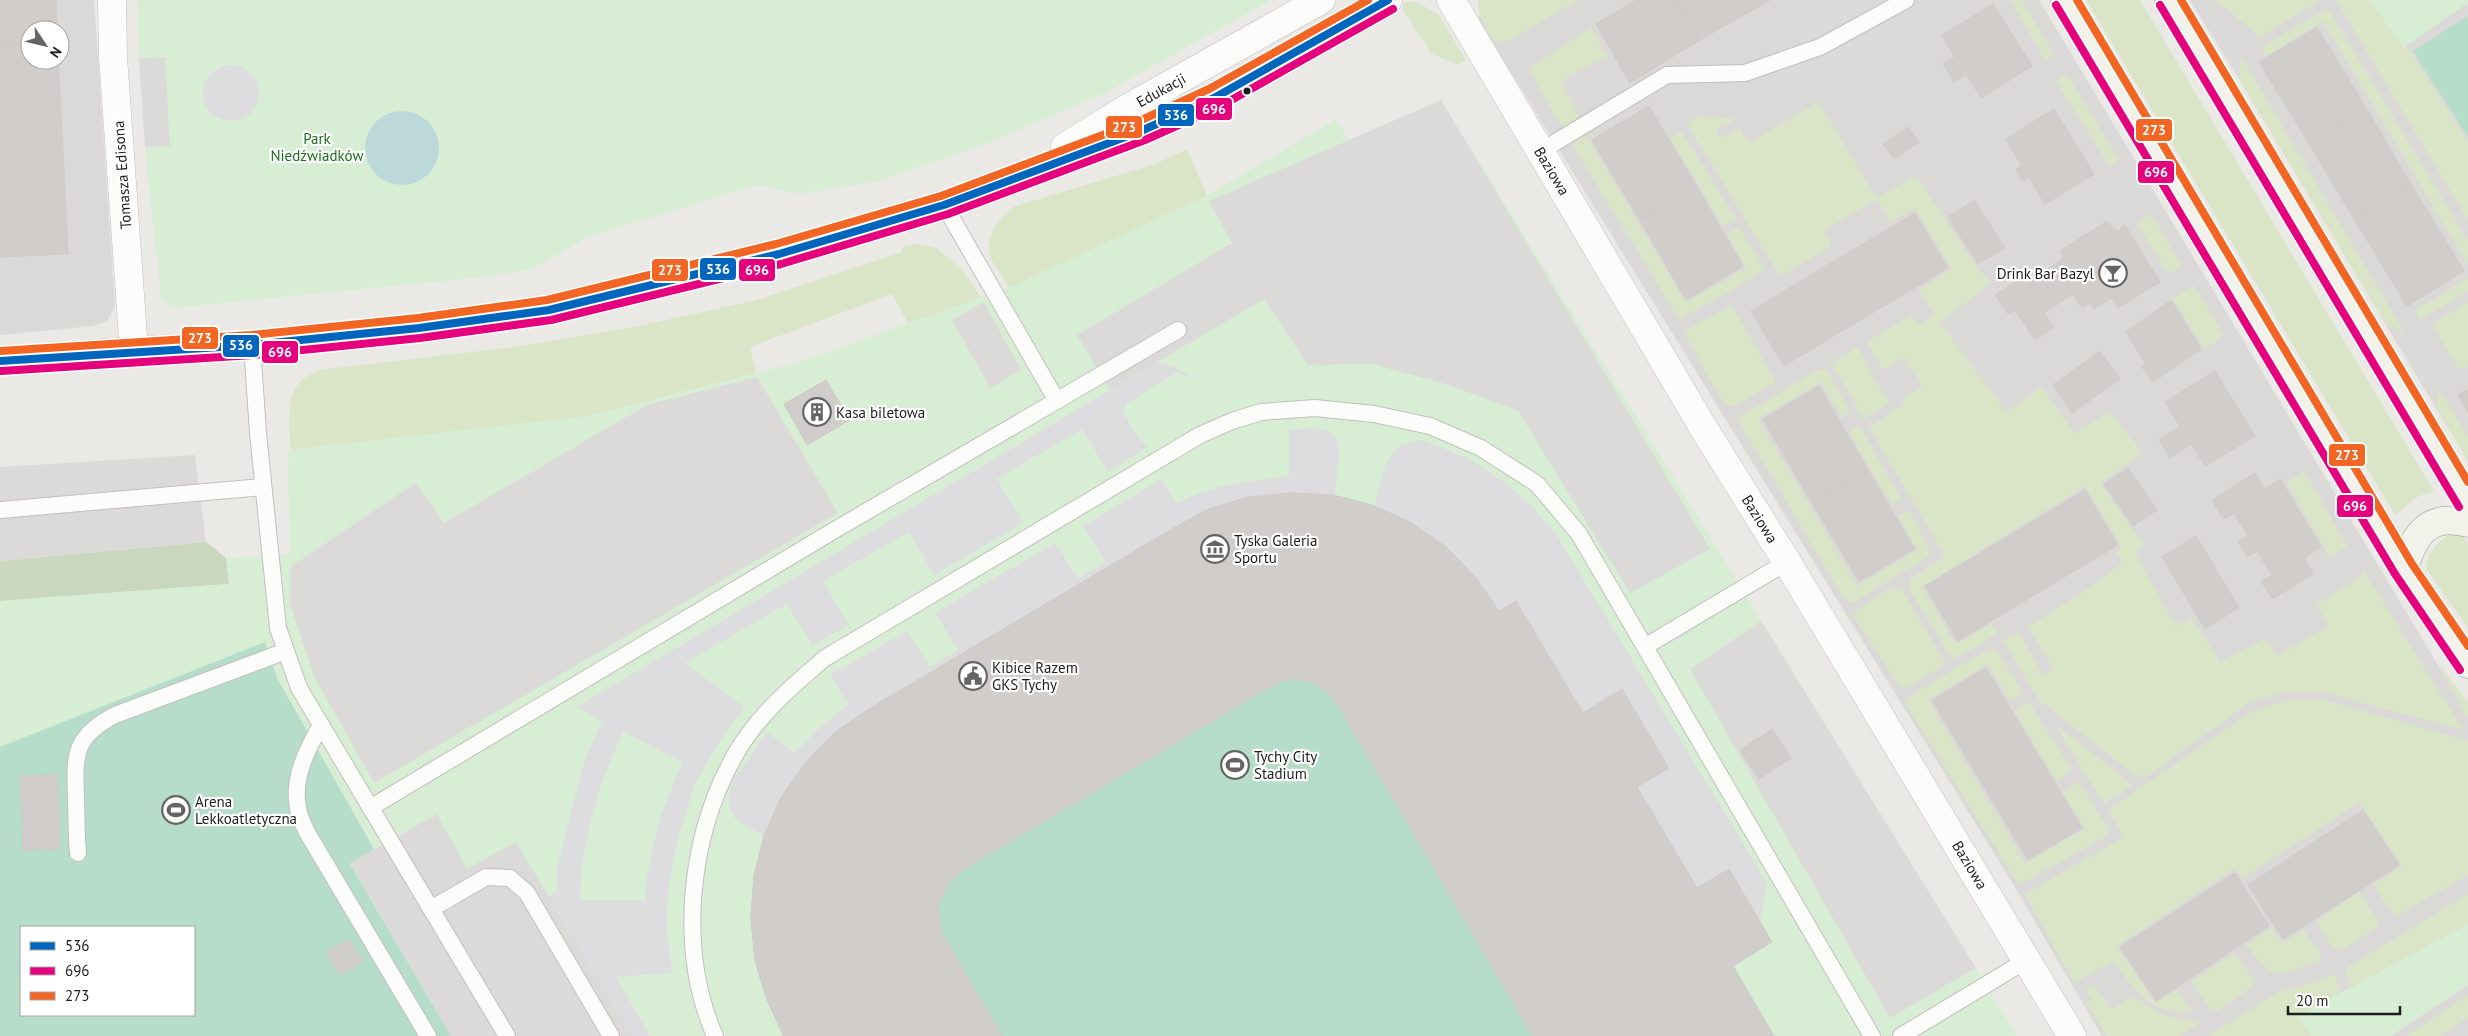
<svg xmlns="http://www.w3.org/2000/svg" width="2468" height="1036" font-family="'PT Sans',sans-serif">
  <rect width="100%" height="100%" fill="#ebe9e6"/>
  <!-- residential -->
  <g fill="#dad9d8" fill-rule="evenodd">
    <path d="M0 0H94L115 306 107 321 93 326 0 335ZM30 30H60V60H30Z"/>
    <path d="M1482 0H2039L2468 715V1036H2102L2013 884 1478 19Z"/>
    <path d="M2190 0H2468V461L2239 79Z"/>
  </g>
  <!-- grass -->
  <g fill="#dae5c8">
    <path d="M1479 0H1578L1512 39 1495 42C1487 29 1476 16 1479 0Z"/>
    <path d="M2011 0H2022L2054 54 2045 61Z"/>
    <path d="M2086 0H2140L2434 491 2417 497 2395 515Z"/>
    <path d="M2216 0H2320L2260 37Z"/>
    <path d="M2336 0H2370L2402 47 2406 45 2468 142V220Z"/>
    <path d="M1415 1 1439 15 1466 60 1457 65 1432 54 1404 12 1403 3Z"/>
    <path d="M2326 9 2329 10 2468 241V265L2323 21 2264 57V46Z"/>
    <path d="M1591 28 1607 56 1561 81 1578 115 1577 121 1563 127 1555 117 1529 68Z"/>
    <path d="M2241 56 2404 332 2386 325 2239 79Z"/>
    <path d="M2067 74 2119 160 2110 167 2056 81Z"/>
    <path d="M1818 102 1877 198 1916 176 1976 266 1991 283 1940 322 2006 411 2041 386 2075 434 2109 411 2143 453 2100 483 2144 545 2135 553 2175 626 2192 617 2220 662 2266 638 2277 656 2329 626 2317 604 2357 579 2364 571 2463 730 2323 692H2286L2250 702 2146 777 2135 775 2039 700 2003 640 2019 632 2043 675 2054 669 2028 627 2091 587 2122 563 2116 552 2122 547 2085 486 1922 587 1955 644 1991 624 1998 633 1953 660 1909 588 1911 578 1945 556 1869 427 1905 404 1902 400 1923 386 1904 357 1883 370 1867 342 1911 315 1918 326 1934 315 1919 290 1952 269 1915 208 1890 222 1877 199 1823 231 1832 246 1780 276 1687 124 1699 116 1734 119 1733 122 1717 129 1721 138 1740 128 1749 143Z"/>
    <path d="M1681 131 1736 218 1723 226 1670 138Z"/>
    <path d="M1586 135 1686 303 1746 268 1727 234 1737 228 1740 229 1765 269 1735 289 1679 319 1575 149V142Z"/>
    <path d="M1187 149 1209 201 1053 359 992 261C982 239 997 221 1013 207L1155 164Z"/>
    <path d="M2151 214 2182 266 2168 274 2137 223Z"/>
    <path d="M917 244 936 248 951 260 964 272 984 302 970 436 892 294 750 347 757 377 303 533C298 497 282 425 293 393 297 381 308 376 318 370L514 347 639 326 757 300 902 252 903 247Z"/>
    <path d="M2468 278V291L2420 320 2415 311Z"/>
    <path d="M2194 285 2224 335 2205 349 2173 299Z"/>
    <path d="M2468 302V366L2460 370 2432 324Z"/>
    <path d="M1731 305 1776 382 1733 407 1724 404 1683 332Z"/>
    <path d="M1858 346 1873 377 1890 403 1864 419 1832 364Z"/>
    <path d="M1826 369 1850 412 1842 417 1821 382 1758 419 1857 586 1918 550 1899 517 1909 510 1930 551 1929 556 1852 603 1844 599 1740 423 1739 417 1817 371Z"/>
    <path d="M2439 389 2468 436V461L2436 408Z"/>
    <path d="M1860 426 1901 499 1892 505 1849 432Z"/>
    <path d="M2304 471 2347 546 2330 558 2287 483Z"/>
    <path d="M2448 535H2463L2468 544V628L2426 568C2429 551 2435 545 2448 535Z"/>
    <path d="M1891 588 1902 590 1946 664 1907 688 1899 686 1854 617 1856 611Z"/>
    <path d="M1990 648 1999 653 2023 693 2010 701 1988 664 1928 700 2025 863 2085 829 2063 793 2079 782 2109 830 2105 837 2019 885 1906 705 1908 697Z"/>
    <path d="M2438 662 2468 703V719Z"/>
    <path d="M2322 699 2468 741V875L2398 915C2386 909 2381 895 2374 884L2403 866 2359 802 2243 878 2235 868 2117 946 2155 1003 2177 989 2193 1013C2184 1012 2174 1012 2165 1010 2142 1002 2127 979 2113 961L2074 983 2025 894 2124 837 2108 810 2251 712 2286 700Z"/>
    <path d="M2029 702 2072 770 2057 781 2014 711Z"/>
    <path d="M2054 723 2133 785 2104 804Z"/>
    <path d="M2359 892 2378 920 2379 926 2340 951 2330 944 2316 921Z"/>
    <path d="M2468 894V924L2351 987 2345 969Z"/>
    <path d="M2271 928 2282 943 2303 930 2319 951 2321 958 2318 962C2278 975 2273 983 2247 945Z"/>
    <path d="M2235 953 2253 979V987L2217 1011 2211 1010 2191 981Z"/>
    <path d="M2335 975 2341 993 2298 1016 2311 1036H2208L2279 992Z"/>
    <path d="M2094 985 2111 1009 2133 996C2160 1014 2168 1019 2201 1022L2179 1036H2107L2086 1003 2092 999 2086 990Z"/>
    <path d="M2468 995V1018L2440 1036H2407Z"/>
  </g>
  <!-- forest -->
  <path fill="#c9d7be" d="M206 542 226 558 229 584 0 601V561Z"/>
  <!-- park -->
  <g fill="#d7eed4" fill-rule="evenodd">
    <path d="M137 0H1271L1105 93 983 145 880 181 800 194 757 185 588 237 532 269 493 276 172 308 161 298 145 147 170 146 165 57 139 58Z"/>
    <path d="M2370 0H2468V3L2403 48Z"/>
    <path d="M1336 119 1380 193 1468 143 2017 1036H0V601L229 584 226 558 290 554 288 450 587 416 799 362 1013 286 1208 195ZM21 927H194V1015H21Z"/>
    <path d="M2468 924V985L2391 1036H2311L2298 1016Z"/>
  </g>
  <!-- pitch -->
  <g fill="#b6ddc9" fill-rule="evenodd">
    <path d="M2468 16V137L2413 51Z"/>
    <path d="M1291 493C1305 493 1319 493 1333 495 1387 504 1440 534 1475 577 1484 587 1491 600 1499 611L1516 601 1582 713 1622 689 1669 768 1697 888 1729 869 1772 942 1733 966 1774 1036H784C772 1011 759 986 755 958 742 876 769 787 835 733 845 724 858 717 869 709L1172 529 1209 509 1249 497Z"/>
    <path d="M265 642 277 678 374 849 350 864 451 1036H0V747ZM21 927H194V1015H21Z"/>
  </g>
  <!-- parking -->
  <g fill="#dbdad9">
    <path d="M1809 0H1858L1862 6 1871 0H1975L1798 110 1776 75 1788 67 1764 28Z"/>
    <path d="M2190 0H2206L2241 56 2239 79Z"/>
    <path d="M1607 56 1623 87 1577 112 1561 81Z"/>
    <path d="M165 57 170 146 145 147 139 58Z"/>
    <path d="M1441 100 1710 549 1630 593 1518 411 1449 385 1372 364 1308 365 1264 299 1110 390 1077 335 1232 243 1209 201Z"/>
    <path d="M1979 293 2046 383 2006 412 1940 322Z"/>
    <path d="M984 302 1021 370 990 388 952 320Z"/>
    <path d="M2386 325 2404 332 2439 389 2436 408Z"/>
    <path d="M757 377 838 513 374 783 314 676 290 604 291 566 416 483 444 523 647 405Z"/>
    <path d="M195 455 206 542 0 561V467Z"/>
    <path d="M1761 621 1976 968 1890 1018 1690 669Z"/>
    <path d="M437 814 467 869 516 842 632 1036H451L350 863Z"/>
  </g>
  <!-- plaza -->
  <g fill="#dddde0" fill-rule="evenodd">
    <circle cx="231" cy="93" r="28"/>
    <path d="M1157 362 1174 367 1184 372 1194 382 1186 376 1177 372 1126 404 1123 413 1143 444 1149 446 1108 472 1082 429 997 479 1023 523 934 575 909 532 823 581 849 625 812 645 787 604 685 663 744 707 716 747 695 784 680 831 670 875 666 925 672 973 616 977 650 1036H632L548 897 557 891V869L576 791 586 757 602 721 577 707ZM623 731 682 762 661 815 653 847 646 881V900H580L582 863 590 823 601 785Z"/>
    <path d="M1318 428 1330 432 1337 441 1339 452 1335 496 1291 493 1249 497 1209 509 1172 529 869 709 834 733 805 763 781 798 764 836 736 820 730 810 729 796 733 780 767 732 795 753 816 731 848 704 830 675 907 631 930 667 958 650 935 613 1055 543 1078 579 1106 562 1083 526 1162 479 1176 503 1202 492 1227 485 1289 476V430Z"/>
    <path d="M1422 440 1468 458 1505 483 1531 505 1556 534 1767 883 1760 922 1729 869 1697 888 1637 787 1669 767 1622 689 1583 713 1516 601 1499 611 1475 577 1444 545 1411 523 1374 506 1385 466 1395 450 1402 444Z"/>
  </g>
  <!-- water -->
  <circle fill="#bdd8db" cx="402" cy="148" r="37"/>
  <!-- building -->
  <g fill="#d0cdcb" stroke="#cecbc8">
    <path d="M0 0H56L57 30H30V45L0 46Z"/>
    <path d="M1636 0H1676L1700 40 1630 83 1596 24Z"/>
    <path d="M1676 0H1770L1700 40Z"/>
    <path d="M1993 4 2032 66 1981 98 1966 74 1954 82 1943 64 1955 57 1942 35Z"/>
    <path d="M2317 27 2366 108 2308 142 2259 62Z"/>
    <path d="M30 45V60H58L63 151 0 154V46Z"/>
    <path d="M1649 106 1697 187 1640 220 1592 140Z"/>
    <path d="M2366 108 2411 184 2354 219 2308 142Z"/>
    <path d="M2054 109 2094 174 2045 204 2029 177 2022 181 2016 170 2022 166 2006 139Z"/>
    <path d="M1908 127 1919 142 1894 159 1883 144Z"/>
    <path d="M63 151 68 254 0 257V154Z"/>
    <path d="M2411 184 2464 271 2407 306 2354 219Z"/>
    <path d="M1697 187 1743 266 1686 300 1640 220Z"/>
    <path d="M1974 200 2005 248 1978 264 1948 217Z"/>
    <path d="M1915 213 1948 268 1862 319 1829 264Z"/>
    <path d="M2107 221 2112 228 2118 231 2125 225 2160 282 2118 308 2111 298 2094 309 2090 303 2082 308 2073 294 2044 313 2054 327 2035 340 2015 310 2008 314 1995 295 2021 278 2025 284 2064 258 2060 251Z"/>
    <path d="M1829 264 1862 319 1784 366 1751 311Z"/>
    <path d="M2171 300 2201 349 2153 382 2142 367 2146 364 2126 332Z"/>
    <path d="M2100 351 2120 379 2072 413 2053 385Z"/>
    <path d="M2215 371 2255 436 2205 466 2191 444 2170 458 2159 440 2180 426 2165 402Z"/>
    <path d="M826 380 850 420 807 445 784 404Z"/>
    <path d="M1819 386 1868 470 1812 503 1763 419Z"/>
    <path d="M2468 389V412L2458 395Z"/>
    <path d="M2128 468 2157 510 2133 526 2104 484Z"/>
    <path d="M1868 470 1915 549 1859 581 1812 503Z"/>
    <path d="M2255 473 2264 489 2280 479 2321 547 2304 558 2313 574 2272 599 2261 581 2272 575 2257 551 2247 557 2238 541 2248 536 2234 513 2223 519 2212 500Z"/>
    <path d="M2085 490 2118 545 1958 641 1925 586Z"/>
    <path d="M1291 493 1335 496 1374 506 1411 523 1446 547 1475 577 1499 611 1751 1036H1533L1339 707 1326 690 1311 682 1295 679 1286 680 1266 689 964 869 949 882 938 905 941 932 1002 1036H784L767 1000 755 960 751 918 754 876 764 836 781 798 805 763 834 733 869 709 1172 529 1209 509 1249 497Z"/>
    <path d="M1291 493 1333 495 1374 506 1411 523 1446 547 1475 577 1499 611 1516 601 1583 713 1622 689 1669 768 1637 787 1697 888 1729 869 1772 942 1733 966 1774 1036H1533L1339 707 1326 690 1311 682 1295 679 1286 680 1266 689 964 869 949 882 938 905 941 932 1002 1036H784L767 1000 755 960 751 918 754 876 764 836 781 798 805 763 834 733 869 709 1172 529 1209 509 1249 497Z"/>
    <path d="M2196 536 2239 608 2205 629 2162 557Z"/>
    <path d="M1986 668 2082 828 2028 860 1932 700Z"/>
    <path d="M1772 729 1791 758 1759 779 1740 750Z"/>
    <path d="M58 774 60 849 23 850 20 776Z"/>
    <path d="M2363 810 2399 865 2283 939 2248 885Z"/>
    <path d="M2235 873 2269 926 2156 1001 2120 947Z"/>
    <path d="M349 939 363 962 340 975 326 953Z"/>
  </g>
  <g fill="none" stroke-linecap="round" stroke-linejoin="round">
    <defs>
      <g id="service">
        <path d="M1541 151 1667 75 1745 73 1820 47 1906 0"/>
        <path d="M944 205 1057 401"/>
        <path d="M252 345 258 433 278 628 299 688 507 1036"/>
        <path d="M0 510 263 487"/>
        <path d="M1646 646 1787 562"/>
        <path d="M321 725C307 749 292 779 298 808 299 817 304 826 308 834L428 1036"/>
        <path d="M370 808 833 531 1178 330"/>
        <path d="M78 853C76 836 77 819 76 802 75 757 71 738 115 715L286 651"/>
        <path d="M431 909 486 877 510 878 527 893 611 1036"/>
        <path d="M715 1036C677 949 689 837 735 755 757 716 791 687 825 658L1200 435 1232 421 1261 412 1315 408 1374 414 1430 426 1481 448 1537 484 1579 534 1872 1036"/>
        <path d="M1901 1036 2027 960"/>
      </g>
      <g id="minor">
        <path d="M112 0 113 57 134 351"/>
        <path d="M1451 0 1704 429 1787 562 2072 1036"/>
      </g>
      <g id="tertiary">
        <path d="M1065 147 1128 108 1321 0"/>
        <path d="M0 361 134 351 252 345 419 328 549 310 779 254 944 205 1141 131 1214 98 1388 0"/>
      </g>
      <g id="secondary">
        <path d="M2065 0 2404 569 2468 664"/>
        <path d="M2169 0 2468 502"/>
        <path d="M2404 569C2414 534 2428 513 2468 523"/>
      </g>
    </defs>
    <!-- service casing -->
    <use href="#service" stroke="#c1c0be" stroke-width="18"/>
    <!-- minor casing -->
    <use href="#minor" stroke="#c1c0be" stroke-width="29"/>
    <!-- tertiary casing -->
    <use href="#tertiary" stroke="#c1c0be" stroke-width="29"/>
    <!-- secondary casing -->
    <use href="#secondary" stroke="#939380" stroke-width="29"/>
    <!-- service -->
    <use href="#service" stroke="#fcfcfb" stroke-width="16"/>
    <!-- minor -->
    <use href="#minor" stroke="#fcfcfb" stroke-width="28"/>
    <!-- tertiary -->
    <use href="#tertiary" stroke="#fcfcfb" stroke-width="28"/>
    <!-- secondary -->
    <use href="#secondary" stroke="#f2f2eb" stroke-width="28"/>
    <defs>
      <path id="bus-1" d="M0 361 252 345 419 328 549 310 779 254 944 205 1141 131 1214 98 1388 0"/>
      <g id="bus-2">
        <path d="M2056 5 2395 574 2460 670"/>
        <path d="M2160 5 2459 507"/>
        <path d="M1 371 253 355 420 338 551 320 781 264 948 214 1145 140 1219 107 1393 9"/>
      </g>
      <g id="bus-3">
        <path d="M2077 0 2412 564 2468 646"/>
        <path d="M2181 0 2468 482"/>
        <path d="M0 351 251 335 418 318 547 300 776 244 941 196 1137 122 1209 89 1368 0"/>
      </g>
    </defs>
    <!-- bus-1 casing -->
    <use href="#bus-1" stroke="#fff" stroke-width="11"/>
    <!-- bus-2 casing -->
    <use href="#bus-2" stroke="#fff" stroke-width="11"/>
    <!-- bus-3 casing -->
    <use href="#bus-3" stroke="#fff" stroke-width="11"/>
    <!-- bus-1 -->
    <use href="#bus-1" stroke="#0065bd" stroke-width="8"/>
    <!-- bus-2 -->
    <use href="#bus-2" stroke="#e5007d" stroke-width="8"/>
    <!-- bus-3 -->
    <use href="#bus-3" stroke="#f26522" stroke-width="8"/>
  </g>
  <!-- icons -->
  <defs>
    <symbol id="bar-ring" viewBox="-11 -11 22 22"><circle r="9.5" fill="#fff" stroke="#656463" stroke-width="1.5"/><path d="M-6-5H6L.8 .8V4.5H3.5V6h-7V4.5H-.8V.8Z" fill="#656463"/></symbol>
    <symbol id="building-ring" viewBox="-11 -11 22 22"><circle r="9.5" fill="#fff" stroke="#656463" stroke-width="1.5"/><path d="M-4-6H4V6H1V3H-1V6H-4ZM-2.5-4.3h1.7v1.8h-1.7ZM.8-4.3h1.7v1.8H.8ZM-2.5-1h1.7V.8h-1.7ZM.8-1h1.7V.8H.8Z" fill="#656463"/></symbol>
    <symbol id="museum-ring" viewBox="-11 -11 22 22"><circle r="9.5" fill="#fff" stroke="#656463" stroke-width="1.5"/><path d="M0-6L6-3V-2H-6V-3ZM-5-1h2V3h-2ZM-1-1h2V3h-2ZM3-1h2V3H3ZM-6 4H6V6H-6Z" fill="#656463"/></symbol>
    <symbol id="civic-ring" viewBox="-11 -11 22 22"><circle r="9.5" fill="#fff" stroke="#656463" stroke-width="1.5"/><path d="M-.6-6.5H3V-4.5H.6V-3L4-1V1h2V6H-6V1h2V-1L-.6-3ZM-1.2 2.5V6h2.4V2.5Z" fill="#656463"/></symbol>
    <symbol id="stadium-ring" viewBox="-11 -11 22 22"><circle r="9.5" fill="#fff" stroke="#656463" stroke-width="1.5"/><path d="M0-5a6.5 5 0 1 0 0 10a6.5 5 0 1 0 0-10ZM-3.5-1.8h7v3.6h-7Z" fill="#656463"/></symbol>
  </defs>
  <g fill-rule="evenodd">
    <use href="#bar-ring" x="2097" y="257" width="32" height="32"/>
    <use href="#building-ring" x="801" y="396" width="32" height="32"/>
    <use href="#museum-ring" x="1199" y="533" width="32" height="32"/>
    <use href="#civic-ring" x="957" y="660" width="32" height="32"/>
    <use href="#stadium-ring" x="1219" y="749" width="32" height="32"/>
    <use href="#stadium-ring" x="160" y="794" width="32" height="32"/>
  </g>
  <!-- markers -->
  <circle fill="#1d1d1d" stroke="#fff" stroke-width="2" cx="1247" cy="91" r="4.5"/>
  <g text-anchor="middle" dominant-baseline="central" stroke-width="4.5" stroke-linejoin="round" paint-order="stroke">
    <!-- street labels -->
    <g font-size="15" fill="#1d1d1d" stroke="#fff">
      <text transform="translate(1161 90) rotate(-29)">Edukacji</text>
      <text transform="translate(1552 171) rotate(59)">Baziowa</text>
      <text transform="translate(122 175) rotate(-94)">Tomasza Edisona</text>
      <text transform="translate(1760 519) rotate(58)">Baziowa</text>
      <text transform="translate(1970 865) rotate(59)">Baziowa</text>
    </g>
    <!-- park labels -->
    <g font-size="15" fill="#177018" stroke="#fff">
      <text x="317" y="138">Park<tspan x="317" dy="17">Niedźwiadków</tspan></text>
    </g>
    <!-- poi labels -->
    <g font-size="15" fill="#1d1d1d" stroke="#fff" text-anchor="start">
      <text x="2094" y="273" text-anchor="end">Drink Bar Bazyl</text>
      <text x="836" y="412">Kasa biletowa</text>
      <text x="1234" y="540">Tyska Galeria<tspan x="1234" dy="17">Sportu</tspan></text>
      <text x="992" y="667">Kibice Razem<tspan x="992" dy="17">GKS Tychy</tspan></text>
      <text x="1254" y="756">Tychy City<tspan x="1254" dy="17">Stadium</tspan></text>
      <text x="195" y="801">Arena<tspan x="195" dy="17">Lekkoatletyczna</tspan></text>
    </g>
  </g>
  <g stroke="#fff" stroke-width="2">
    <rect x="1195" y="97" width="38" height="24" rx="5" fill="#e5007d"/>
    <rect x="1157" y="103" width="38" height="24" rx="5" fill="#0065bd"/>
    <rect x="1105" y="115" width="38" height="24" rx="5" fill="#f26522"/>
    <rect x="2135" y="118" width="38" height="24" rx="5" fill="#f26522"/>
    <rect x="2137" y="160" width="38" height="24" rx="5" fill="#e5007d"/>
    <rect x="699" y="257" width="38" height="24" rx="5" fill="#0065bd"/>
    <rect x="738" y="258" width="38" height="24" rx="5" fill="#e5007d"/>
    <rect x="651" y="258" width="38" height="24" rx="5" fill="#f26522"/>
    <rect x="181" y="326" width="38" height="24" rx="5" fill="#f26522"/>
    <rect x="222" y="334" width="38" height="24" rx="5" fill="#0065bd"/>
    <rect x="261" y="340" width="38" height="24" rx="5" fill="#e5007d"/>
    <rect x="2328" y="443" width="38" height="24" rx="5" fill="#f26522"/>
    <rect x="2336" y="494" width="38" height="24" rx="5" fill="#e5007d"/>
  </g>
  <g font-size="14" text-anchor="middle" font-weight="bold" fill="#fff">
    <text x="1214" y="114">696</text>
    <text x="1176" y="120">536</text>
    <text x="1124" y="132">273</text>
    <text x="2154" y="135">273</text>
    <text x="2156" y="177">696</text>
    <text x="718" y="274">536</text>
    <text x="757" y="275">696</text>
    <text x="670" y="275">273</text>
    <text x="200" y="343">273</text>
    <text x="241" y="350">536</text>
    <text x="280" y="357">696</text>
    <text x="2347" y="460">273</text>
    <text x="2355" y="511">696</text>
  </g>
  <!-- legend -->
  <rect x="20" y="926" width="175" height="90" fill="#ffffff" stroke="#a5a5a5"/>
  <rect x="30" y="942" width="25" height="8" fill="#0065bd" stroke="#a5a5a5"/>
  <text x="65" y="951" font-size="15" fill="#1d1d1d">536</text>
  <rect x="30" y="967" width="25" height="8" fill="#e5007d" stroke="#a5a5a5"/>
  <text x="65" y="976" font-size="15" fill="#1d1d1d">696</text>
  <rect x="30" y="992" width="25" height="8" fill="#f26522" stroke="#a5a5a5"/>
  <text x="65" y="1001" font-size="15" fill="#1d1d1d">273</text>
  <!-- north arrow -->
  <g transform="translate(45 45) rotate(125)"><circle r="24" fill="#ffffff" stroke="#a5a5a5"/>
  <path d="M0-4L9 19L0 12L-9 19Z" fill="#656463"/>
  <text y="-8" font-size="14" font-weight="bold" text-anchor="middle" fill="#1d1d1d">N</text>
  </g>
  <!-- scale -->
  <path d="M2288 1006v8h112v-8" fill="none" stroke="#1d1d1d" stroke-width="2.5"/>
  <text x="2296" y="1006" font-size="15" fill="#1d1d1d" stroke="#ffffff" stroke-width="4" paint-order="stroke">20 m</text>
</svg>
